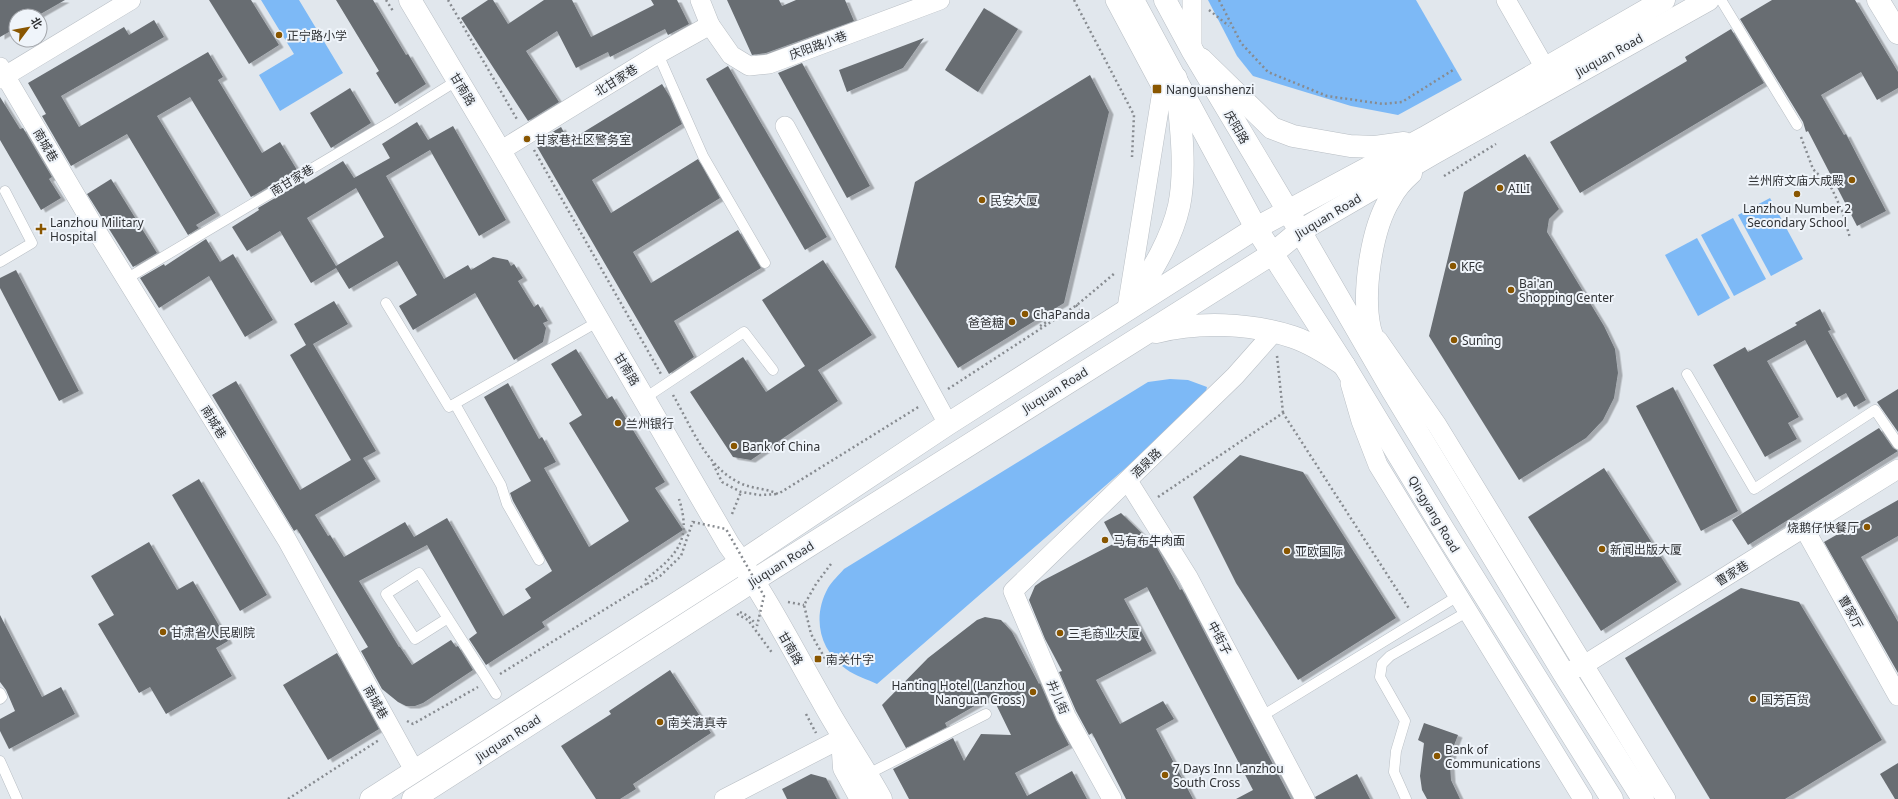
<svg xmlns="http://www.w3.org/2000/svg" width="1898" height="799" font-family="'Noto Sans','Noto Sans SC',sans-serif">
  <defs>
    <filter id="shadow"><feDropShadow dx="4.5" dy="2.5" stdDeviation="0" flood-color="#0004"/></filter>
  </defs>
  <rect width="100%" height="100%" fill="#e1e7ed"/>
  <!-- green -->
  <g fill="#7db9f6">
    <path d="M261 0H299L343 73 280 111 259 75 294 54Z"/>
    <path d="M1208 0H1416L1462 80 1398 115 1351 106 1253 76 1237 56Z"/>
    <path d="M1770 198 1803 259 1771 276 1738 215Z"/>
    <path d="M1733 218 1766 279 1734 296 1701 235Z"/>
    <path d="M1697 238 1730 298 1698 316 1665 255Z"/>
    <path d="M1170 379 1188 380 1207 387 1204 400 877 684C867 679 855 676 846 669 819 650 812 617 828 588 832 581 839 575 844 569L1148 382Z"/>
  </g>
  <!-- building -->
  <g fill="#686d72" fill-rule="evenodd" filter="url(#shadow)">
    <path d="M0 0H65L37 16H16V28L0 37Z"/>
    <path d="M209 0H251L279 45 249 64Z"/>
    <path d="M336 0H373L406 55 408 54 426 84 395 104 376 73 379 71Z"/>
    <path d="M488 0H493L508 24 544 0H572L591 37 654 5 651 0H677L689 24 668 35 665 29 610 57 608 52 576 68 557 31 526 51 559 102 528 121 461 18Z"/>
    <path d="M727 0H779L782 6 796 0H845L854 21 766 53 752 55Z"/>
    <path d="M1772 0H1855L1898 72V88L1877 100 1861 72 1821 95 1844 135 1846 134 1886 211 1857 226 1808 131 1806 132 1803 122 1740 19Z"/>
    <path d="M984 8 1018 29 978 92 945 70Z"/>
    <path d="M154 20 164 37 61 96 79 127 208 52 223 77 218 80 262 153 280 142 297 170 251 197 190 97 157 116 216 213 196 225 199 228 188 235 127 134 71 166 42 116 46 114 28 83 124 27 129 35Z"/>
    <path d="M1731 29 1764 83 1580 193 1550 142 1687 61 1685 57Z"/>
    <path d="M924 38 903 68 847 92 839 70Z"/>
    <path d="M802 63 870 186 847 198 778 73Z"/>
    <path d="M728 66 827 237 805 250 706 79Z"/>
    <path d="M1090 75 1109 112 1064 303 958 368 895 267 915 182Z"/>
    <path d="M662 84 670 97 682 124 592 180 611 213 698 159 720 198 633 252 651 283 738 230 761 268 674 321 694 357 669 374 536 145 541 141 540 139 561 127 569 141Z"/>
    <path d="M350 88 371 123 331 148 310 113Z"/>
    <path d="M0 97 20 129 23 128 52 177 49 179 61 198 41 210 0 140Z"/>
    <path d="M417 122 428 140 453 126 506 220 479 236 430 150 386 176 444 279 468 265 471 270 493 257 508 260 511 266 514 264 523 278 518 281 534 307 538 304 548 321 543 323 546 328 543 342 514 360 475 293 413 330 399 306 417 295 397 261 349 289 336 268 311 283 280 231 247 251 232 227 259 210 258 208 304 181 305 184 343 161 354 178 390 158 382 144ZM356 188 384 237 336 266 307 218Z"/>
    <path d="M1525 154 1559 209 1549 219 1547 232 1604 326 1615 349 1618 373 1614 398 1603 420 1586 438 1519 480 1429 336 1464 192Z"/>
    <path d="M111 179 157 253 133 267 87 194Z"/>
    <path d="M206 239 220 262 233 254 273 320 245 337 209 276 159 308 140 278 164 264 165 266Z"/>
    <path d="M823 260 872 335 818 370 838 401 751 460 733 457 690 392 743 357 766 392 805 366 762 300Z"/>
    <path d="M16 270 79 391 59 401 0 288V278Z"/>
    <path d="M334 301 348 324 313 344 376 451 363 458 376 479 315 515 328 536 330 535 344 557 405 522 414 537 447 518 503 616 531 598 525 589 552 571 513 501 510 493 531 481 484 397 508 383 539 439 542 437 556 462 544 468 589 547 629 521 569 423 582 415 551 364 576 349 607 399 612 396 665 482 655 488 683 530 542 622 545 627 486 665 469 639 477 633 427 545 359 581 399 647H400L412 665 451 640 456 647 458 646 473 670 423 703 415 706H406L398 702 382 689 361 651 368 647 297 529 294 531 212 395 236 381 300 490 351 460 290 355 306 345 294 324Z"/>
    <path d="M1820 309 1831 330 1828 331 1866 400 1854 407 1846 393 1837 398 1805 340 1767 361 1799 417 1788 423 1797 439 1765 457 1713 365 1745 347 1748 352 1797 325 1795 323Z"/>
    <path d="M1673 387 1738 511 1701 531 1636 406Z"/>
    <path d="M1898 389V432L1877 402Z"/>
    <path d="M1879 428 1893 448 1898 451 1748 545 1732 520Z"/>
    <path d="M1240 455 1303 472 1396 618 1298 680 1236 583 1193 497Z"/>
    <path d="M1604 468 1677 582 1601 631 1528 517Z"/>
    <path d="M199 479 267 595 240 611 172 495Z"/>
    <path d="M1898 500V536L1861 557 1898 622V673L1824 542Z"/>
    <path d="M1121 513 1157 548 1180 590 1182 589 1291 799H1236L1253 790 1147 587 1124 599 1152 651 1096 680 1120 724 1163 701 1174 719 1156 729 1193 799H1126L1092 733 1089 735 1076 711 1059 672 1062 671 1045 639 1029 600 1035 586 1042 581 1115 543 1104 522Z"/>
    <path d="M149 542 177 590 193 581 228 641 216 648 232 676 166 714 150 687 139 693 98 624 114 615 91 576Z"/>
    <path d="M1741 588 1799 602 1882 740 1785 799H1710L1625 658Z"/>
    <path d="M0 615 42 697 61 687 75 714 9 749 0 731V719L15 711 6 690 0 682Z"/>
    <path d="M985 617 1001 620 1012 632 1039 684 1040 683 1056 720 1069 745 1015 773 1027 796 1072 771 1087 799H909L893 769 953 738 964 761 981 734 1011 735 992 696 945 723 947 727 906 748 882 705 928 658 977 620Z"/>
    <path d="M337 653 379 729 328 760 283 685Z"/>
    <path d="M670 670 711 733 633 784 636 789 620 799H596L561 746 611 714 609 711Z"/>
    <path d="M1424 723 1458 735 1453 748 1450 764 1451 780 1460 799H1427L1422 790 1420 776 1424 743 1418 740Z"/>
    <path d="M1898 763V799H1895L1880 774Z"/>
    <path d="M811 774 826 778 837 799H787L782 789Z"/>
    <path d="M1357 774 1370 799H1316L1315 797Z"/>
  </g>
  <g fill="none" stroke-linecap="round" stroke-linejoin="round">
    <defs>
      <g id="lane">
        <path d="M1721 0 1797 125"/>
        <path d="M658 54 703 156 765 263"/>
        <path d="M0 262 32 243 5 191"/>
        <path d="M126 279 392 121 458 80"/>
        <path d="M386 303 449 407 599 321"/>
        <path d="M1687 374 1754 489 1875 410 1898 444"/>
        <path d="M645 398 744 332 773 370"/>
        <path d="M455 404 501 485 507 504 539 560"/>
        <path d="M448 618 415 639 386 594 419 573 488 681 496 694"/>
        <path d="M0 693 2 697 0 699"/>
        <path d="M1262 716 1458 596"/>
        <path d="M0 761 17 799"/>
        <path d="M868 774 986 714"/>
        <path d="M1406 799 1394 772 1396 751 1405 721 1380 677 1382 664 1390 656 1467 612"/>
      </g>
      <g id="street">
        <path d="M700 0 710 25 731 55 749 66 769 64 940 0"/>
        <path d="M1115 0 1169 101"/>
        <path d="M1192 0V50"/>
        <path d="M1506 0 1545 68"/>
        <path d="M0 67 96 230 287 540 415 772"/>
        <path d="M0 79 131 0"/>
        <path d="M785 126 948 424"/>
        <path d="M500 151 658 54 710 25"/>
        <path d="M1127 308 1162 91"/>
        <path d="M1378 340 1437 425 1666 799"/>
        <path d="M1350 383 1361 421 1378 465 1583 799"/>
        <path d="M1128 481 1188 577 1305 799"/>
        <path d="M1804 528 1898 696"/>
        <path d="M1572 670 1584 665 1898 469"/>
        <path d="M724 799 842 738"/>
        <path d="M1112 799 1066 716 1013 591 1235 376 1274 332"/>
      </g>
      <g id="secondary">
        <path d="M410 0 500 151 729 545C765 594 793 650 823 702 841 735 863 766 881 799"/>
        <path d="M1878 0 1898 33"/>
        <path d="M1201 59 1272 128 1293 136 1350 146 1375 147 1404 143"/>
        <path d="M1129 307C1149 275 1171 242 1179 206 1187 168 1180 117 1176 78"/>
        <path d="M1156 332C1199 321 1250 323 1293 337 1311 343 1328 354 1344 365"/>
        <path d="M1382 361C1378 351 1373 340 1370 329 1362 294 1371 230 1390 199 1395 189 1403 180 1411 173"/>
        <path d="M842 738 844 768 861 799"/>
        <path d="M371 799 741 562 948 424 1256 228 1424 138 1664 0"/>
        <path d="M413 799 753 581 1272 254 1300 231 1434 153 1708 0"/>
      </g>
      <g id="primary">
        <path d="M1133 0 1256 228 1344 365 1445 532 1612 799"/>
        <path d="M1165 0 1192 50 1300 231 1392 390 1564 674 1643 799"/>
      </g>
    </defs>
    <!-- lane casing -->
    <use href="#lane" stroke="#b8bec4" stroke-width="11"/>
    <!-- street casing -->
    <use href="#street" stroke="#b8bec4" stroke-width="20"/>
    <!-- secondary casing -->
    <use href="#secondary" stroke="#b8bec4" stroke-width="23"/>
    <!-- primary casing -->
    <use href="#primary" stroke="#b8bec4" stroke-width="23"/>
    <!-- path -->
    <g stroke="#878b90" stroke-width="2.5" stroke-dasharray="2 3" stroke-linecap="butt">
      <path d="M386 0 393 11"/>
      <path d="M448 0 518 121"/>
      <path d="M1074 0 1134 115 1132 157"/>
      <path d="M1219 0 1241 43 1268 72 1327 96 1383 104 1402 102 1453 70"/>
      <path d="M1209 10 1229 26"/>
      <path d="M1801 137 1813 169 1832 189 1843 213 1850 238"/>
      <path d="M534 150 661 374"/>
      <path d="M1444 176 1496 144"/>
      <path d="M1076 305 1085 314"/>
      <path d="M1040 326 1048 321"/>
      <path d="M1277 356 1283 413"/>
      <path d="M948 389 1077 305 1115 273"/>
      <path d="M673 395C691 426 706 467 740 483 752 489 766 488 778 494L920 406"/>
      <path d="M713 464 722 482 741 492 760 495 778 494"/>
      <path d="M1158 497 1283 413 1410 610"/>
      <path d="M732 514 741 492"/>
      <path d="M831 564 816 584 804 605 811 634 831 669"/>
      <path d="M647 584 660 576 681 556 693 521"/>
      <path d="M788 602 804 605"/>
      <path d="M740 612 748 616 756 624"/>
      <path d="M737 614 748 620 773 654"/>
      <path d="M500 674 646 584V579C677 555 692 540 679 499"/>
      <path d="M806 714 816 733"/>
      <path d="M407 721 413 724 478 687"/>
      <path d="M288 799 379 740"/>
    </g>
    <!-- lane -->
    <use href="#lane" stroke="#fff" stroke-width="10"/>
    <!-- street -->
    <use href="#street" stroke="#fff" stroke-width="19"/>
    <!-- secondary -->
    <use href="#secondary" stroke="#fff" stroke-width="22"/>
    <!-- primary -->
    <use href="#primary" stroke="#fff" stroke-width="22"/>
    <!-- path-bridge -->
    <path stroke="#878b90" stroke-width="2.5" stroke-dasharray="2 3" stroke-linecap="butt" d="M693 522 726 529 764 596 757 626"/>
  </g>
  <!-- markers -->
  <g fill="#895600" stroke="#eff4fa" stroke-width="1.5">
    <circle cx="279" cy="35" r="4"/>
    <rect x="1152" y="84" width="10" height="10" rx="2"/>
    <circle cx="527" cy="139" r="4"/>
    <circle cx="1852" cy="180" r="4"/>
    <circle cx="1500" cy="188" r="4"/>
    <circle cx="1797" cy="194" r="4"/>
    <circle cx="982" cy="200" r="4"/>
    <path d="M39 223h4v4h4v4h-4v4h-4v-4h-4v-4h4z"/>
    <circle cx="1453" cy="266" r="4"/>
    <circle cx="1511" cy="290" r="4"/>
    <circle cx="1025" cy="314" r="4"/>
    <circle cx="1012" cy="322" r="4"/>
    <circle cx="1454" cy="340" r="4"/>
    <circle cx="618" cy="423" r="4"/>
    <circle cx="734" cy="446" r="4"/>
    <circle cx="1867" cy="527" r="4"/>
    <circle cx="1105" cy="540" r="4"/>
    <circle cx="1602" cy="549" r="4"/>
    <circle cx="1287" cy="551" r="4"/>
    <circle cx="163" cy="632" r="4"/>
    <circle cx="1060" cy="633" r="4"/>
    <rect x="814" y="655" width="8" height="8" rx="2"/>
    <circle cx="1033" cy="692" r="4"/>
    <circle cx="1753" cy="699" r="4"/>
    <circle cx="660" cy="722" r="4"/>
    <circle cx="1437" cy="756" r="4"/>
    <circle cx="1165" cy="775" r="4"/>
  </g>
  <g text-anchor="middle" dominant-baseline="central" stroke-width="4" stroke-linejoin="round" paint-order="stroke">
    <!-- poi labels -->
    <g font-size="12" fill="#303235" stroke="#eff4fa" text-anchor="start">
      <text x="287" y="35">正宁路小学</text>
      <text x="1166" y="89">Nanguanshenzi</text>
      <text x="535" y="139">甘家巷社区警务室</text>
      <text x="1844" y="180" text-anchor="end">兰州府文庙大成殿</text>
      <text x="1508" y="188">AILI</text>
      <text x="990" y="200">民安大厦</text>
      <text x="1797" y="208" text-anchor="middle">Lanzhou Number 2<tspan x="1797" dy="14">Secondary School</tspan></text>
      <text x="50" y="222">Lanzhou Military<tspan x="50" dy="14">Hospital</tspan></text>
      <text x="1461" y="266">KFC</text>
      <text x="1519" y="283">Bai'an<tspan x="1519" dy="14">Shopping Center</tspan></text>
      <text x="1033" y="314">ChaPanda</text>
      <text x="1004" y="322" text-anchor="end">爸爸糖</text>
      <text x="1462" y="340">Suning</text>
      <text x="626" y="423">兰州银行</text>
      <text x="742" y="446">Bank of China</text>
      <text x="1859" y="527" text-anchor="end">烧鹅仔快餐厅</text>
      <text x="1113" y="540">马有布牛肉面</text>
      <text x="1610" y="549">新闻出版大厦</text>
      <text x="1295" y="551">亚欧国际</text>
      <text x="171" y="632">甘肃省人民剧院</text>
      <text x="1068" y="633">三毛商业大厦</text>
      <text x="826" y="659">南关什字</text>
      <text x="1025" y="685" text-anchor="end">Hanting Hotel (Lanzhou<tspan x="1025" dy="14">Nanguan Cross)</tspan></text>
      <text x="1761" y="699">国芳百货</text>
      <text x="668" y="722">南关清真寺</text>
      <text x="1445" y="749">Bank of<tspan x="1445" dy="14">Communications</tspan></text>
      <text x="1173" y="768">7 Days Inn Lanzhou<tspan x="1173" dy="14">South Cross</tspan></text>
    </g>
    <!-- street labels -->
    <g font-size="12" fill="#303235" stroke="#eff4fa">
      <text transform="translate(818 45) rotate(-20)">庆阳路小巷</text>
      <text transform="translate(1609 55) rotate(-29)">Jiuquan Road</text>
      <text transform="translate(616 80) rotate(-32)">北甘家巷</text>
      <text transform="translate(463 89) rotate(59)">甘南路</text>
      <text transform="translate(1237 127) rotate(60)">庆阳路</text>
      <text transform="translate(46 145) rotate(60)">南城巷</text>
      <text transform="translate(292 180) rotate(-31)">南甘家巷</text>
      <text transform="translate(1328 216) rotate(-31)">Jiuquan Road</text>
      <text transform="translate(627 369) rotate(59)">甘南路</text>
      <text transform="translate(1055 390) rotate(-32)">Jiuquan Road</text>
      <text transform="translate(214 422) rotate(58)">南城巷</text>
      <text transform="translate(1146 463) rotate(-44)">酒泉路</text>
      <text transform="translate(1434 514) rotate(59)">Qingyang Road</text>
      <text transform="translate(781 564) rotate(-32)">Jiuquan Road</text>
      <text transform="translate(1732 573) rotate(-32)">曹家巷</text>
      <text transform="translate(1851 612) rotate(61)">曹家厅</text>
      <text transform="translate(1220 638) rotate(62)">中街子</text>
      <text transform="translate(791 648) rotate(60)">甘南路</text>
      <text transform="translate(1058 697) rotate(67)">井儿街</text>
      <text transform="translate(376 702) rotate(61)">南城巷</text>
      <text transform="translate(508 738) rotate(-33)">Jiuquan Road</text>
    </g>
  </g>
  <!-- north arrow -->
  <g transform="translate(28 28) rotate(58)"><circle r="19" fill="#eff4fa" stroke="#a3a6ab"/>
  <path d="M0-3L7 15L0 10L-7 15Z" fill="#895600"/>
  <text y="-6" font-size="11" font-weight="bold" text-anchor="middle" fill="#303235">北</text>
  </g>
</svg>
